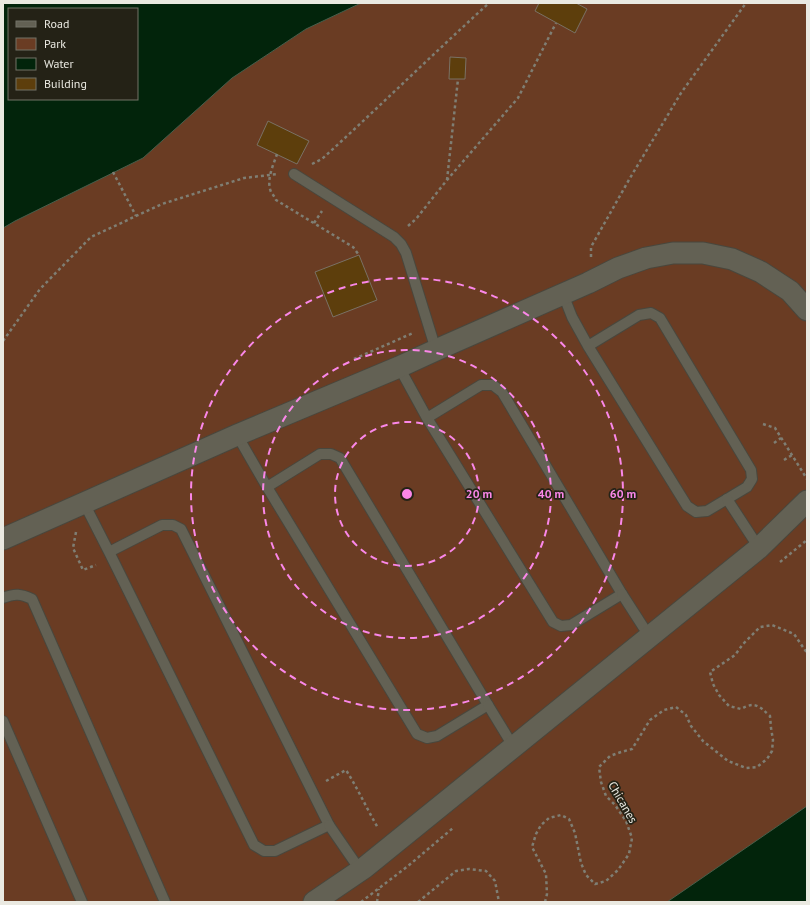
<svg xmlns="http://www.w3.org/2000/svg" width="810" height="905" font-family="'PT Sans',sans-serif">
  <rect width="100%" height="100%" fill="#2e2c20"/>
  <!-- green -->
  <path fill="#6a3c23" d="M361 3H807V902H3V228L15 221 143 158 232 78 306 29Z"/>
  <!-- water -->
  <g fill="#02240b" stroke="#485f4b" fill-rule="evenodd">
    <path d="M3 3H361L306 29 232 78 143 158 15 221 3 228ZM9 9H137V99H9Z"/>
    <path d="M807 806V902H667Z"/>
  </g>
  <!-- building -->
  <g fill="#5d3e0c" stroke="#7a7165">
    <path d="M539 3H576L587 9 575 33 535 11Z"/>
    <path d="M450 57 466 58 465 79H449Z"/>
    <path d="M268 121 309 141 297 164 257 145Z"/>
    <path d="M359 255 377 300 333 317 315 272Z"/>
  </g>
  <g fill="none" stroke-linecap="round" stroke-linejoin="round">
    <defs>
      <g id="service">
        <path d="M294 174 394 237 401 244 406 253 436 350"/>
        <path d="M563 294 572 317 588 346 687 506 696 512 707 511 747 487 752 479 751 470 660 318 651 313 639 315 588 346"/>
        <path d="M399 367 427 418 553 622 561 626 571 625 622 594 502 392 493 385H481L427 418"/>
        <path d="M237 435 267 487 417 734 427 738 437 736 488 705 340 458 331 454H320L267 487"/>
        <path d="M727 499 759 548"/>
        <path d="M84 503 109 552 112 558 254 845 264 851H275L329 825 181 529 173 525H162L109 552"/>
        <path d="M622 594 649 636"/>
        <path d="M3 598C15 593 21 594 32 599L165 902"/>
        <path d="M488 705 513 746"/>
        <path d="M3 721 82 902"/>
        <path d="M329 825 360 870"/>
      </g>
      <g id="minor">
        <path d="M3 539 237 435 399 367 436 350 588 283 618 268 646 258 673 253H703L732 259 761 272 790 291 807 310"/>
        <path d="M314 902 364 868 759 548 807 501"/>
      </g>
    </defs>
    <!-- service casing -->
    <use href="#service" stroke="#49473d" stroke-width="12"/>
    <!-- minor casing -->
    <use href="#minor" stroke="#49473d" stroke-width="23"/>
    <!-- path -->
    <g stroke="#7f7e73" stroke-width="2.5" stroke-dasharray="3 3" stroke-linecap="butt">
      <path d="M277 154C273 166 266 180 271 192 273 195 275 197 276 200L353 247 359 255"/>
      <path d="M312 164 322 159C378 108 433 54 489 3"/>
      <path d="M113 172 136 216"/>
      <path d="M447 180 458 79"/>
      <path d="M314 223 322 211"/>
      <path d="M408 226 416 219 447 180 518 98 556 23"/>
      <path d="M591 257V247L630 178 681 93 746 3"/>
      <path d="M3 341 40 289 91 237 162 204 244 178 278 174"/>
      <path d="M354 359 413 333"/>
      <path d="M763 424 775 428 807 479"/>
      <path d="M774 443 781 438"/>
      <path d="M784 460 792 455"/>
      <path d="M76 532 73 548 83 570 96 565"/>
      <path d="M780 562 807 540"/>
      <path d="M326 781 346 770C358 789 367 809 378 828"/>
      <path d="M361 902 408 866 453 828"/>
      <path d="M377 902 379 889"/>
      <path d="M418 902 456 871 469 869 486 871 495 881 499 902"/>
      <path d="M545 902 547 894 546 874 532 847 536 834 541 825 549 818 561 815 569 819 575 833 581 863 586 875 595 884 606 881 618 870 629 854 632 838 626 821 615 805 606 796 601 782 599 767 610 756 621 752 632 749 650 720 664 710 676 707 686 715 691 726 703 741 728 761 746 768 757 767 767 759 772 751 773 740 771 728 770 716C759 706 755 701 741 709L729 706 719 695 713 684 710 672 735 655 743 644 760 627 772 625 794 634 807 653"/>
    </g>
    <!-- service -->
    <use href="#service" stroke="#636154" stroke-width="10"/>
    <!-- minor -->
    <use href="#minor" stroke="#636154" stroke-width="21"/>
  </g>
  <!-- distance rings -->
  <g fill="none" stroke="#fa87e8" stroke-width="2" stroke-dasharray="7 5">
    <circle cx="407" cy="494" r="72"/>
    <circle cx="407" cy="494" r="144"/>
    <circle cx="407" cy="494" r="216"/>
  </g>
  <g text-anchor="middle" dominant-baseline="central" stroke-width="3.5" stroke-linejoin="round" paint-order="stroke">
    <!-- street labels -->
    <g font-size="12" fill="#eae9e1" stroke="#242216">
      <text transform="translate(623 802) rotate(60)">Chicanes</text>
    </g>
  </g>
  <circle cx="407" cy="494" r="6" fill="#fa87e8" stroke="#242216" stroke-width="2"/>
  <g font-size="12" text-anchor="middle" font-weight="bold" fill="#fa87e8" stroke="#242216" stroke-width="3.5" stroke-linejoin="round" paint-order="stroke">
    <text x="479" y="498">20 m</text>
    <text x="551" y="498">40 m</text>
    <text x="623" y="498">60 m</text>
  </g>
  <!-- border -->
  <rect width="810" height="905" fill="none" stroke="#eae9e1" stroke-width="8"/>
  <!-- legend -->
  <rect x="8" y="8" width="130" height="92" fill="#242216" stroke="#737267"/>
  <rect x="16" y="21" width="20" height="6" fill="#636154" stroke="#737267"/>
  <text x="44" y="28" font-size="12" fill="#eae9e1">Road</text>
  <rect x="16" y="38" width="20" height="12" fill="#6a3c23" stroke="#737267"/>
  <text x="44" y="48" font-size="12" fill="#eae9e1">Park</text>
  <rect x="16" y="58" width="20" height="12" fill="#02240b" stroke="#737267"/>
  <text x="44" y="68" font-size="12" fill="#eae9e1">Water</text>
  <rect x="16" y="78" width="20" height="12" fill="#5d3e0c" stroke="#737267"/>
  <text x="44" y="88" font-size="12" fill="#eae9e1">Building</text>
</svg>
